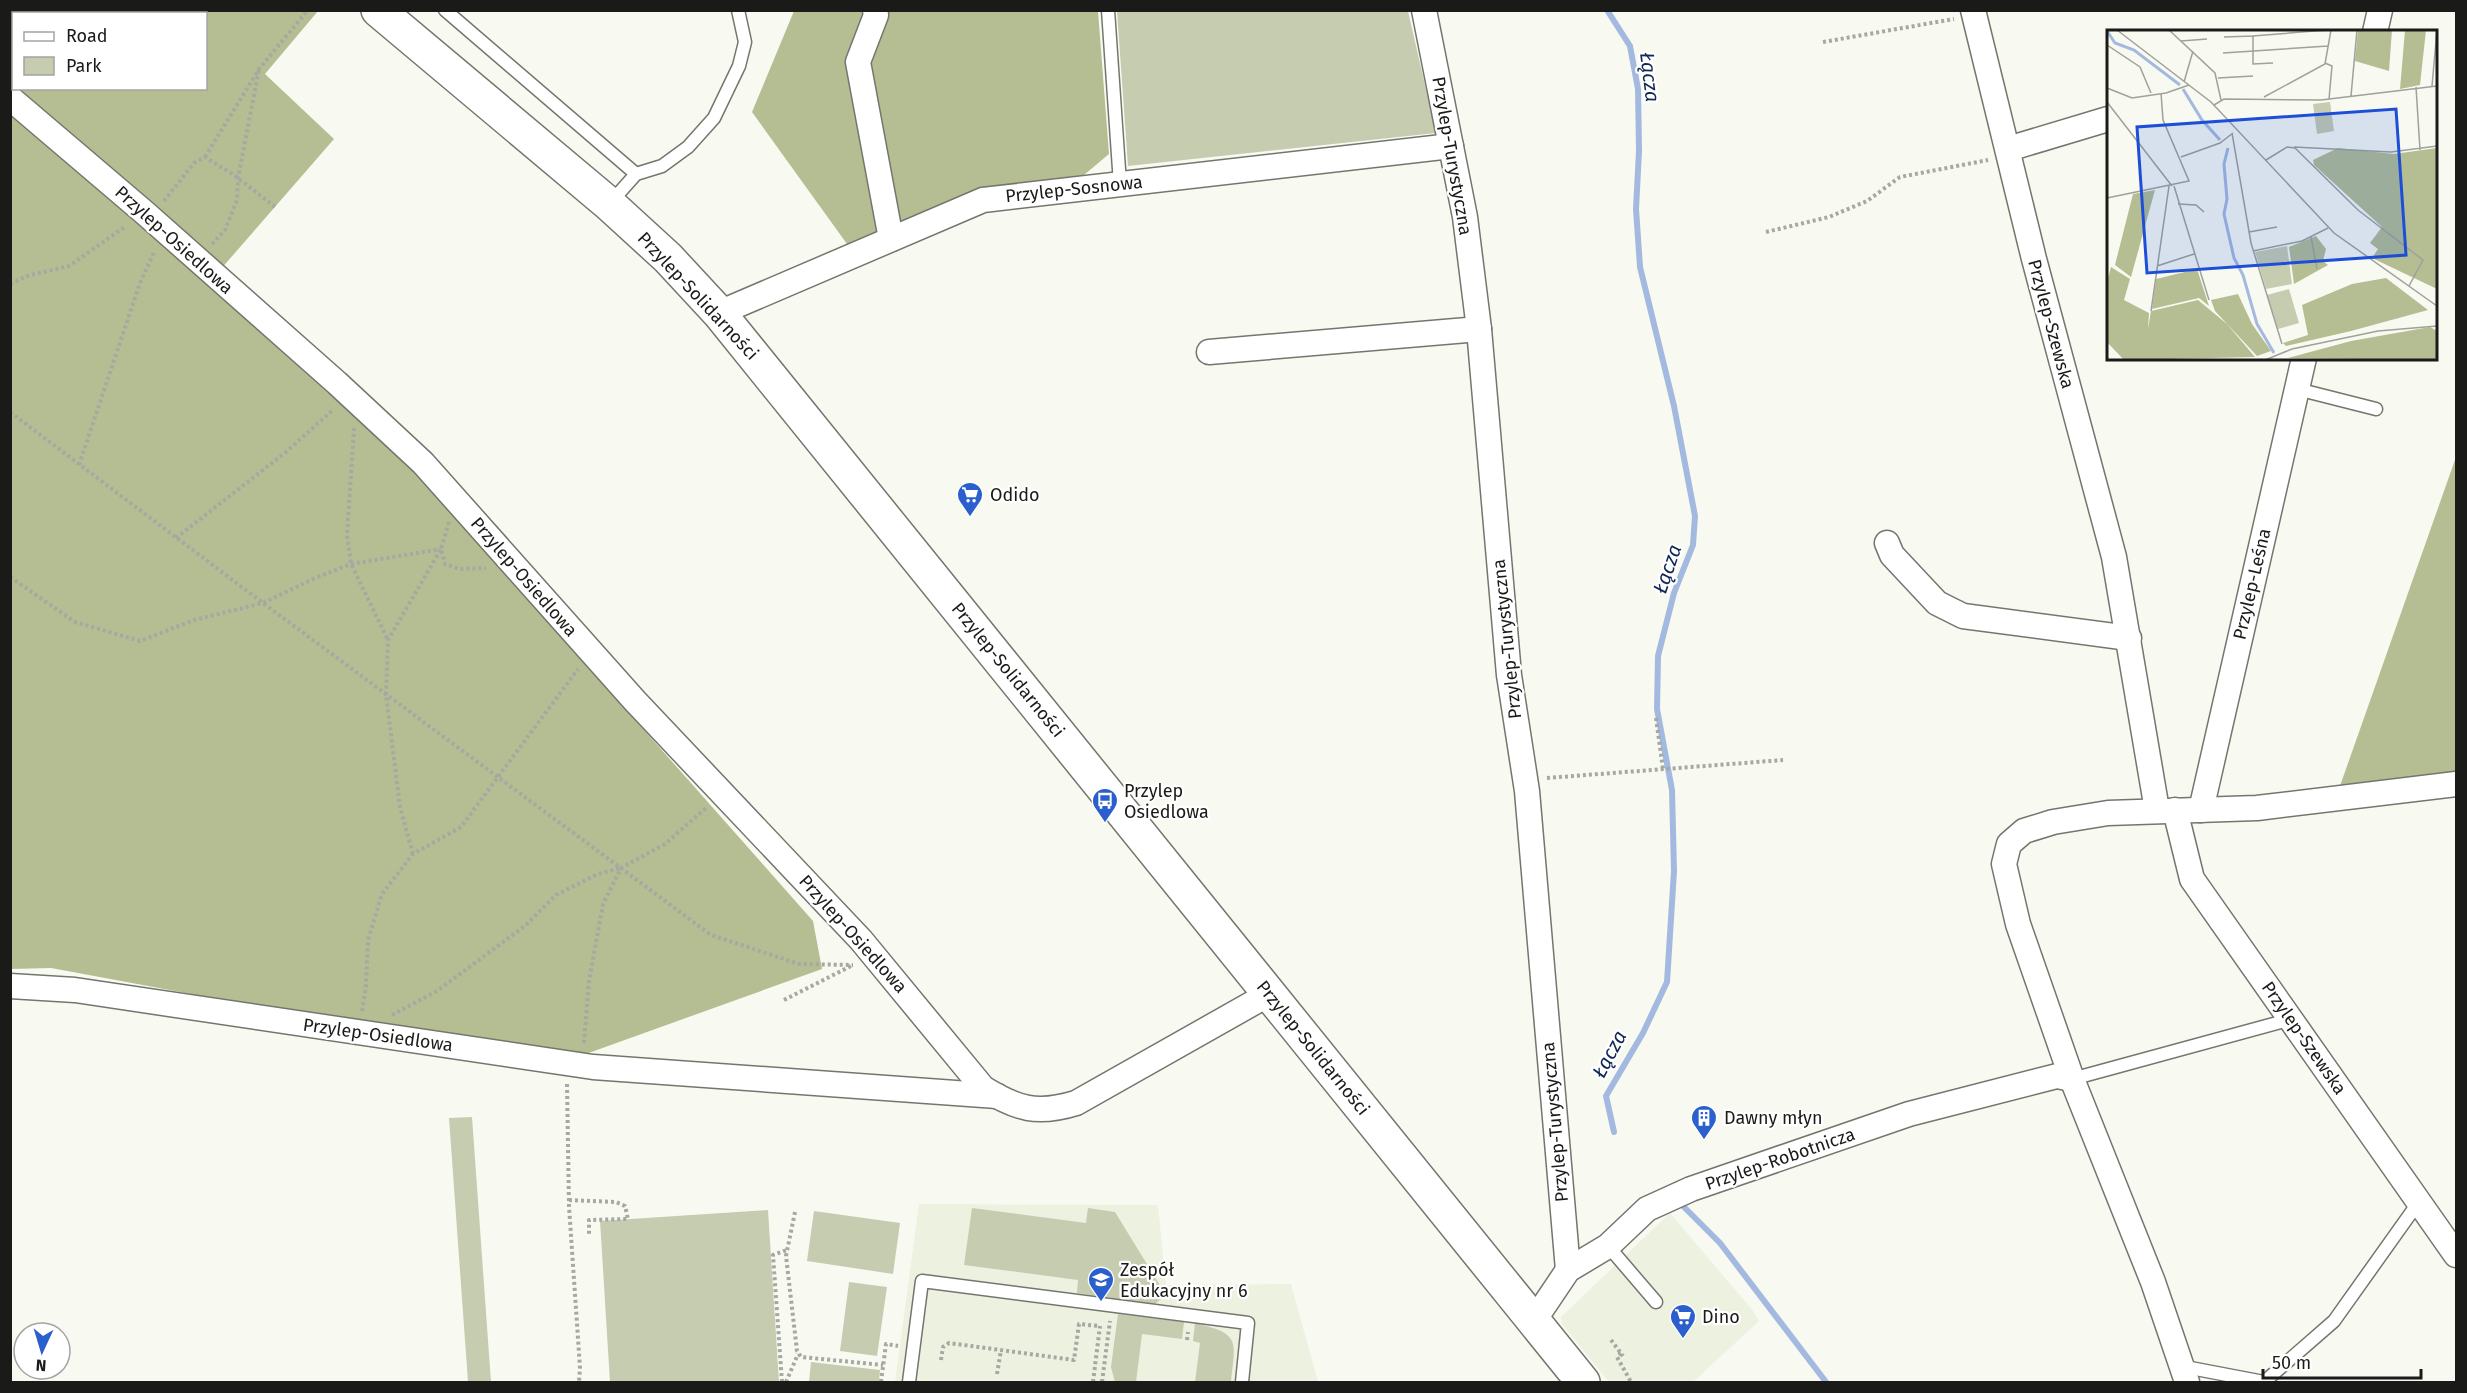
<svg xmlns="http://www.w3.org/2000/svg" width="2467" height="1393" font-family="'Fira Sans',sans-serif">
  <rect width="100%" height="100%" fill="#f8faf1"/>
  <!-- built -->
  <g fill="#edf1e0">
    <path d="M919 1204 1158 1205 1166 1285 1291 1284 1318 1382H895Z"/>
    <path d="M1670 1213 1754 1312 1759 1321 1693 1382H1609L1562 1324 1561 1317Z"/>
  </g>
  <!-- green -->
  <g fill="#c6ccb0">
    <path d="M1117 11H1408L1436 133 1128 166Z"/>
    <path d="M472 1117 491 1382H468L449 1118Z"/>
    <path d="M972 1208 1086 1223 1088 1208 1115 1212 1161 1287V1299L1155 1304 1077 1293 1078 1280 964 1265Z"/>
    <path d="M768 1210 779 1382H610L600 1221Z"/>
    <path d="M814 1211 900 1223 893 1274 807 1261Z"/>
    <path d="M849 1282 887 1287 877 1356 840 1351Z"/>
    <path d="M1118 1314 1184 1322 1182 1339 1142 1334 1136 1382H1115L1111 1367Z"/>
    <path d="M1195 1323C1240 1334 1236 1339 1231 1382H1195L1200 1343 1193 1341Z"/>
    <path d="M811 1362 880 1370 879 1382H809Z"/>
  </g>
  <!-- forest -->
  <g fill="#b4be92" fill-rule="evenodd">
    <path d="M10 11H318L265 74 334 139 207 285 400 454 813 921 822 969 572 1059 358 1025 51 968 11 969ZM14 14H206V88H14Z"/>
    <path d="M794 11H1098L1109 154 1084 175 961 198 847 244 752 112Z"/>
    <path d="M2456 457V771L2340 786Z"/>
  </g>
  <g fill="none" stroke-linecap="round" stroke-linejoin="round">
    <!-- stream -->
    <g stroke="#a4b9e0" stroke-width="6">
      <path d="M1607 10 1630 46 1638 89 1639 151 1636 209 1640 267 1674 406 1695 516 1693 545 1674 593 1658 656 1657 709 1672 790 1674 871 1667 982 1643 1033 1606 1096 1614 1132"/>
      <path d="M1684 1207 1720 1243 1826 1382"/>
    </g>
    <defs>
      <g id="lane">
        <path d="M445 10 636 174"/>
        <path d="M1108 10 1120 184"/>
        <path d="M611 202 636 174 662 166 688 147 714 118 739 66 745 42 738 10"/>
        <path d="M2297 389 2376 409"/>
        <path d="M2072 1079 2292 1019"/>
        <path d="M1608 1246 1656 1302"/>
        <path d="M2180 1366 2264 1382"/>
        <path d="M909 1382 922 1281 1248 1323 1242 1382"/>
        <path d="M2264 1382 2334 1321 2418 1203"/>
      </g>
      <g id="street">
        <path d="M875 10 876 15 858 62 891 239"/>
        <path d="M1424 10 1465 217 1479 329 1509 675 1527 791 1568 1270"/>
        <path d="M1973 10 2034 259 2114 557 2157 810"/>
        <path d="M2375 32 2380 10"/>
        <path d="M10 98 145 213 337 383 423 463 635 701 861 940 983 1088C1017 1109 1037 1115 1076 1103L1269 994"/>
        <path d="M2008 149 2108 119"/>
        <path d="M719 313 983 200 1451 146"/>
        <path d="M1209 352 1479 329"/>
        <path d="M1887 543 1892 555 1937 603 1963 616 2129 638"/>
        <path d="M2175 810 2192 879 2456 1255"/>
        <path d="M2201 810 2304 358"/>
        <path d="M10 986 75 990 593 1067 997 1096"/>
        <path d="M1533 1322 1568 1270 1608 1246 1647 1209 1691 1189 1909 1114 2057 1076 2072 1079"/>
        <path d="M2187 1382 2153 1282 2072 1079 2018 924 2004 864 2009 844 2024 831 2053 822 2108 813 2257 808 2456 784"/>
      </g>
      <path id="secondary" d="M378 10 609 204 668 258 719 313 1583 1382"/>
    </defs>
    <!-- lane casing -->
    <use href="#lane" stroke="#74766e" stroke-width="15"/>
    <!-- street casing -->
    <use href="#street" stroke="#74766e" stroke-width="27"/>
    <!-- secondary casing -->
    <use href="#secondary" stroke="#74766e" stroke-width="36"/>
    <!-- path -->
    <g stroke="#a6a8a1" stroke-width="4" stroke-dasharray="3 3" stroke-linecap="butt">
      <path d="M1823 42 1954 19"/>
      <path d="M205 157 259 69 308 10"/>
      <path d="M164 201 194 163 205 157 234 175 275 207"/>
      <path d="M1766 232 1829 217 1867 201 1900 177 1988 160"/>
      <path d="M212 244 225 230 237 200 238 178 259 69"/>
      <path d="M10 284 27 276 69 266 126 226"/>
      <path d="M10 412 263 603 711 935 799 964 853 965"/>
      <path d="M354 428 347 535 351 564 388 640"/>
      <path d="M79 465 140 283 155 250"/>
      <path d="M449 522 441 549 445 564 459 569 486 568"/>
      <path d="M176 538 286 452 334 409"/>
      <path d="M10 577 75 622 140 641 194 620 263 603 313 579 351 564 441 549"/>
      <path d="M1656 718 1663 769"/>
      <path d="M1547 778 1783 760"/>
      <path d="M413 854 400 807 386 694 388 640 441 549"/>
      <path d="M784 1000 851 966"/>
      <path d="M362 1011 366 986 368 940 382 894 413 854 461 827 578 669"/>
      <path d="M392 1015 437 991 526 925 556 895 598 874 620 868"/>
      <path d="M584 1043 589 981 603 904 621 868 665 844 707 807"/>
      <path d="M567 1084 569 1206 580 1368 579 1382"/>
      <path d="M569 1200 616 1202 625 1206 628 1219 589 1220V1235"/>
      <path d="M795 1212 786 1256 797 1351 801 1357 883 1365"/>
      <path d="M1187 1340 1188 1332"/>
      <path d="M1611 1340 1623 1356"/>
      <path d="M1621 1353 1617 1357 1631 1382"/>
      <path d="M941 1360 943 1347 949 1343 1074 1360 1079 1324 1099 1326"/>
      <path d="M997 1374 1001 1350"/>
      <path d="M782 1382 773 1255 787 1250"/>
      <path d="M786 1382 798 1354"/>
      <path d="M881 1382 886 1344 898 1346"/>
      <path d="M1093 1382 1100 1326"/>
      <path d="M1102 1382 1110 1321"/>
    </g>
    <!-- lane -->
    <use href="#lane" stroke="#fff" stroke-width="12"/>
    <!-- street -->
    <use href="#street" stroke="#fff" stroke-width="24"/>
    <!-- secondary -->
    <use href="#secondary" stroke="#fff" stroke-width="33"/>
  </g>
  <!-- icons -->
  <defs>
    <symbol id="supermarket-pin" viewBox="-11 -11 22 30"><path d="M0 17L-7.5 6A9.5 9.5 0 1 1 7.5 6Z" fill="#2a5fcd" stroke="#fff"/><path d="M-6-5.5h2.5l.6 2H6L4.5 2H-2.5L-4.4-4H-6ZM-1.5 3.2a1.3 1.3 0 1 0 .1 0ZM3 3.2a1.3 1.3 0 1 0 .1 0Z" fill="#fff"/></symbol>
    <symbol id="bus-pin" viewBox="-11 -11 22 30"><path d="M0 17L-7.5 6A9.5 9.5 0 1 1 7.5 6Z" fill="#2a5fcd" stroke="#fff"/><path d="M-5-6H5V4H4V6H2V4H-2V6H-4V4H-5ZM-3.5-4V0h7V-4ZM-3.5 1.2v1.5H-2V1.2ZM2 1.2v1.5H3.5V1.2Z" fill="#fff"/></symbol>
    <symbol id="building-pin" viewBox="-11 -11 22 30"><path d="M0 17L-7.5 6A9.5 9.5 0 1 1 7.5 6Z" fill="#2a5fcd" stroke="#fff"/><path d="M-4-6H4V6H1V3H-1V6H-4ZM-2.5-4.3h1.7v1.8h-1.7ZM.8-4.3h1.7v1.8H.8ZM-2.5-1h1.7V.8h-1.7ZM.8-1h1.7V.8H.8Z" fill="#fff"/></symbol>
    <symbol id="school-pin" viewBox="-11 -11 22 30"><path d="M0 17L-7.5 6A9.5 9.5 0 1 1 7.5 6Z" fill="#2a5fcd" stroke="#fff"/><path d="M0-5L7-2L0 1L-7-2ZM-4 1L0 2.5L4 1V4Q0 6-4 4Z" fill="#fff"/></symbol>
  </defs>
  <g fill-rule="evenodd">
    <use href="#supermarket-pin" x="955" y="480" width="30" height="40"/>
    <use href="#bus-pin" x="1090" y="786" width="30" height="40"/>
    <use href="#building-pin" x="1689" y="1103" width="30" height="40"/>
    <use href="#school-pin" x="1086" y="1265" width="30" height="40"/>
    <use href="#supermarket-pin" x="1668" y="1302" width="30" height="40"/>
  </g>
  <g text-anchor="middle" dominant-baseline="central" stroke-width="4.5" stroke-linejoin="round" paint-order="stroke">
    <!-- street labels -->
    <g font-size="18" fill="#1a1b18" stroke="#fff">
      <text transform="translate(1452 156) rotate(80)">Przylep-Turystyczna</text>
      <text transform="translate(1074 189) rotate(-6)">Przylep-Sosnowa</text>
      <text transform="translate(174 240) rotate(42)">Przylep-Osiedlowa</text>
      <text transform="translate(698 296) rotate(47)">Przylep-Solidarności</text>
      <text transform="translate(2051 324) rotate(75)">Przylep-Szewska</text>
      <text transform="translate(524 577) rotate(49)">Przylep-Osiedlowa</text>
      <text transform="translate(2252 584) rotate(-77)">Przylep-Leśna</text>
      <text transform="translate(1507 639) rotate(-96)">Przylep-Turystyczna</text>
      <text transform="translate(1008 670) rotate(51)">Przylep-Solidarności</text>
      <text transform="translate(853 934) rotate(48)">Przylep-Osiedlowa</text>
      <text transform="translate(378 1035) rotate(8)">Przylep-Osiedlowa</text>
      <text transform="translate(2304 1038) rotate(55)">Przylep-Szewska</text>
      <text transform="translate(1313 1048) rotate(51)">Przylep-Solidarności</text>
      <text transform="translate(1555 1122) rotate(-95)">Przylep-Turystyczna</text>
      <text transform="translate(1780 1159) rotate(-19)">Przylep-Robotnicza</text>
    </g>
    <!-- poi labels -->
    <g font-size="18" fill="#1a1b18" stroke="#fff" text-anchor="start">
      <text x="990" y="495">Odido</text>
      <text x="1124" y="791">Przylep<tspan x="1124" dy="21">Osiedlowa</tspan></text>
      <text x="1724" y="1118">Dawny młyn</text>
      <text x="1120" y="1270">Zespół<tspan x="1120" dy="21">Edukacyjny nr 6</tspan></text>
      <text x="1702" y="1317">Dino</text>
    </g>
    <!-- water labels -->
    <g font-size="20" font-style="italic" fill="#0f2656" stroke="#fff">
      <text transform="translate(1650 77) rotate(83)">Łącza</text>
      <text transform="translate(1667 569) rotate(-71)">Łącza</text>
      <text transform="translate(1609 1054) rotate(-62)">Łącza</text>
    </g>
  </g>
  <!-- overview -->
  <g transform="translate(2107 30)">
    <rect width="330" height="330" fill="#f8faf1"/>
    <path d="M223 72 227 101 210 104 206 74ZM180 216 185 254 159 259 148 222ZM182 259 192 293 171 299 160 265Z" fill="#c6ccb0"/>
    <path d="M251 0H285L282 41 248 31ZM298 0H319L313 55 293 59ZM231 118 287 124 330 118V259L265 228 271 219 263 213 275 197 207 135 206 130ZM48 160 24 247 8 235 26 164ZM209 206 219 219 216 231 221 235 187 254 182 217ZM4 237 23 249 17 270 42 283 41 299 44 281 91 270 120 294 148 327 17 330 0 312V252ZM90 239 102 276 92 268 45 279 49 249ZM279 248 321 280 244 301 179 316 176 313 201 305 195 275 245 254ZM131 264 145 294 164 321 150 326 108 281 104 270ZM323 297 330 301V330L181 328 244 311Z" fill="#b4be92"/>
    <path fill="none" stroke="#a4b9e0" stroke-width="3" d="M0 1 8 13 27 20 73 55M76 59 95 90 113 110M121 118 117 134 120 169 117 184 127 228 136 245 150 294 167 323"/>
    <path fill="none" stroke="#9fa19a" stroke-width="1.5" d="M10 0 104 72 227 203 330 276M62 0 108 43 114 70M117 7 146 6M74 11 100 9M0 15 33 37 44 63M116 23 221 16M166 33 146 34V6L220 0M218 33 225 36 222 69M111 48 146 46M77 52 86 21M325 56 330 0M309 57 313 120M0 58 25 68 59 63M59 63 82 55M244 66 250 0M157 67 218 34 224 0M0 72 65 156M107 75 117 69 214 70 330 56M125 103 144 213 175 314M187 117 284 122 330 116M74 127 113 113 126 103M159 130 180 117 188 118 251 180 316 230 302 256M67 156 102 270M0 168 82 151 56 90 54 63M71 174 89 175 97 182M142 202 170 197M204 207 210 239M146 221 195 211 221 198M50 236 87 224M44 281 62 156M158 330 185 319 271 301 330 296"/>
    <path fill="#1d4ed8" fill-opacity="0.15" stroke="#1d4ed8" stroke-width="3" d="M289 79 299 225 40 243 30 97Z"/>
    <rect width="330" height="330" fill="none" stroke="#1a1b18" stroke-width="3"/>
  </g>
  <!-- border -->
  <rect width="2467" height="1393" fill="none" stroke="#1a1b18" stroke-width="24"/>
  <!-- legend -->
  <rect x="12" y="12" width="195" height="78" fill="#ffffff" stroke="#a3a4a3" stroke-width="1.5"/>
  <rect x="24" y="32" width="30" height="9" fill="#ffffff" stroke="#a3a4a3" stroke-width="1.5"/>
  <text x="66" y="42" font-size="18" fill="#1a1b18">Road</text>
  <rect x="24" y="57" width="30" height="18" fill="#c6ccb0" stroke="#a3a4a3" stroke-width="1.5"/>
  <text x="66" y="72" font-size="18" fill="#1a1b18">Park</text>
  <!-- north arrow -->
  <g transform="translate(42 1351) rotate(184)"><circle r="28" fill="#ffffff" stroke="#a3a4a3" stroke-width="1.5"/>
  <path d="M0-4.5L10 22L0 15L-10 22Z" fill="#2a5fcd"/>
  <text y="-9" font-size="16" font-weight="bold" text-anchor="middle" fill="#1a1b18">N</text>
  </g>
  <!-- scale -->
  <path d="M2263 1369v9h158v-9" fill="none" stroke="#1a1b18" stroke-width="3"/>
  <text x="2272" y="1369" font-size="18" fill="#1a1b18" stroke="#ffffff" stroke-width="4.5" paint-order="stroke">50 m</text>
</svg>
